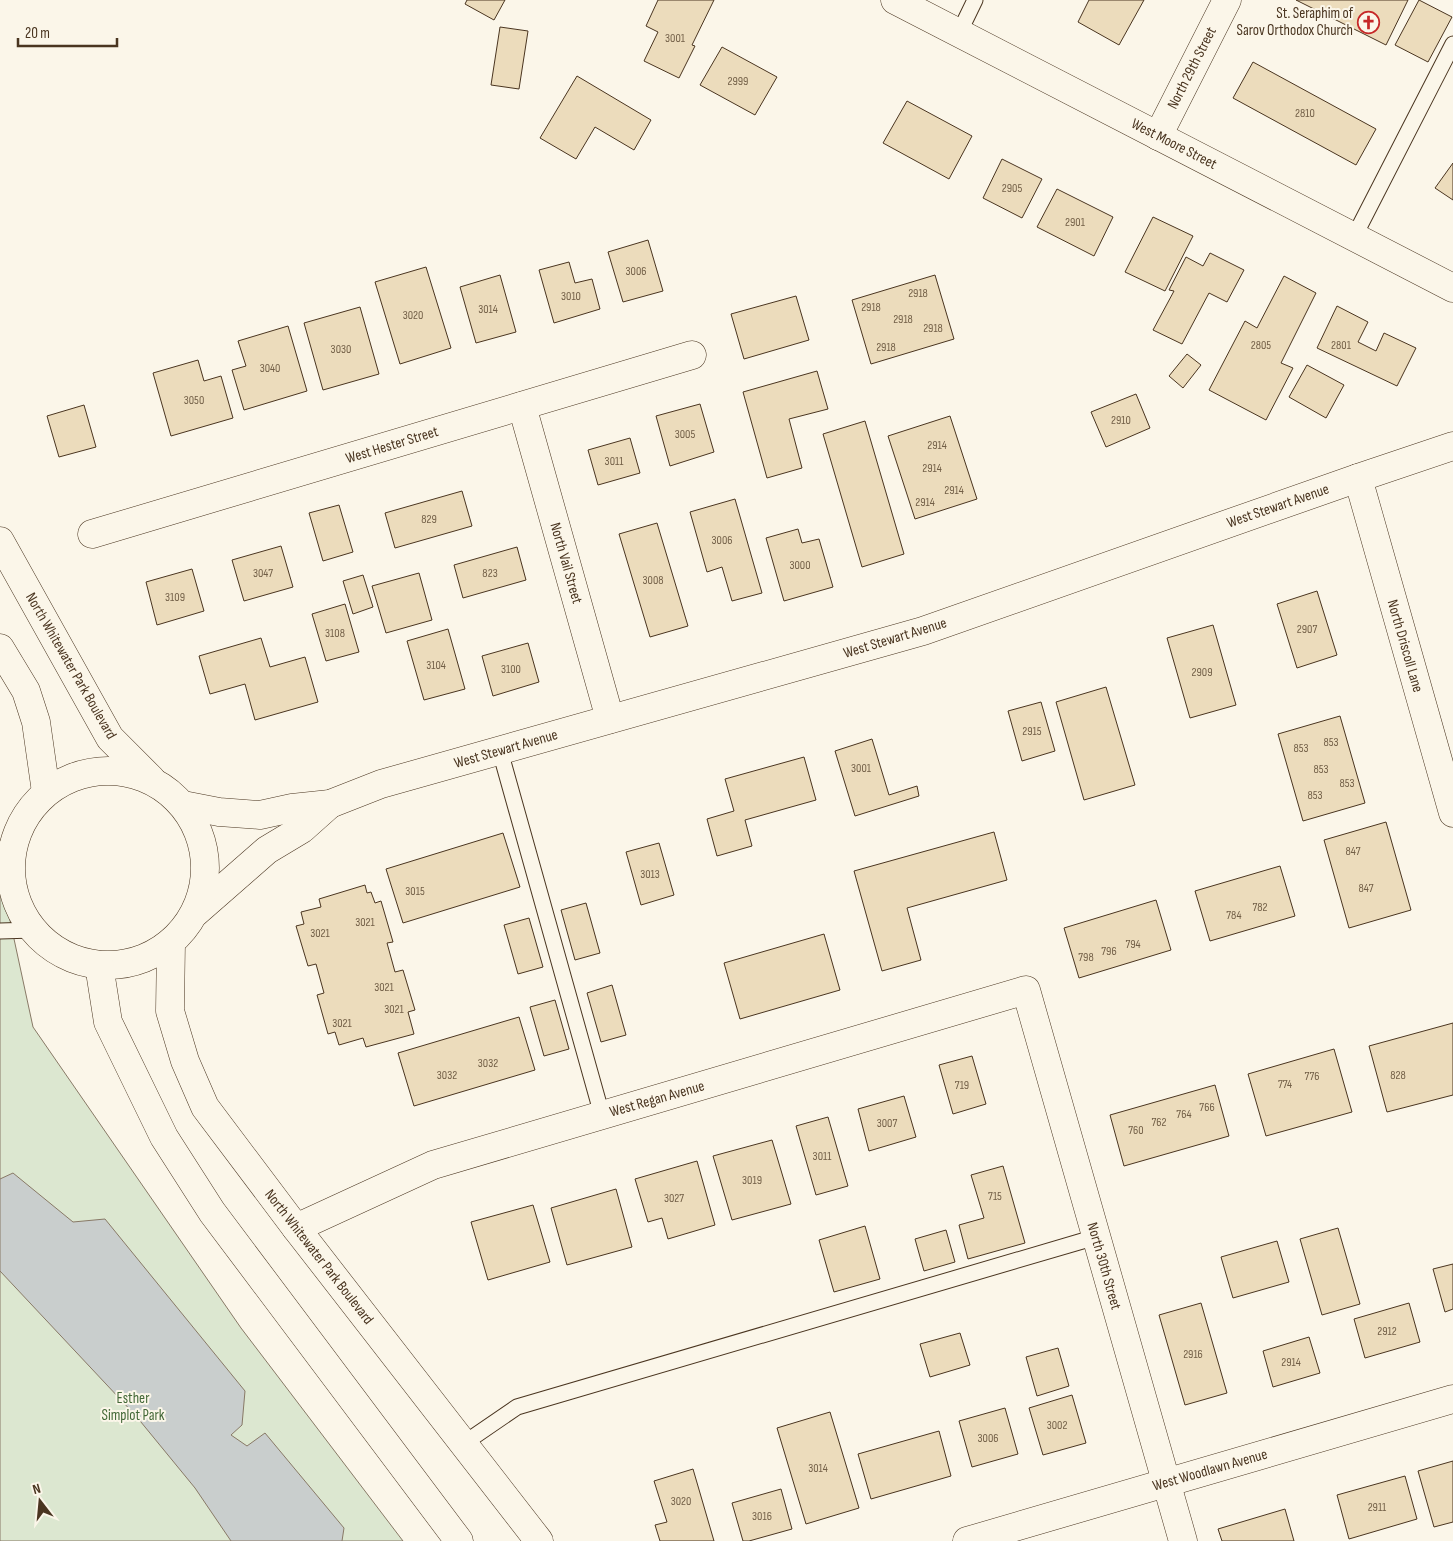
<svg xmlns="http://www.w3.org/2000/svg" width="1453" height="1541" font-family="'Sofia Sans Condensed',sans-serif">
  <rect width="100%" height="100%" fill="#fbf6e9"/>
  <!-- green -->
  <path fill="#dce7d0" stroke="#887966" d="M0 874 33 1027 241 1328 403 1541H0Z"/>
  <!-- water -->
  <path fill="#c9cecd" stroke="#887966" d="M13 1173 73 1222 105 1219 245 1391 242 1425 231 1435 247 1446 265 1433 344 1528 342 1541H231L195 1488 136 1416 0 1271V1179Z"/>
  <!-- building -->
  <g fill="#ecdcbc" stroke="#4a3520">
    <path d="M467 0H505L494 20 465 4Z"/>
    <path d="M658 0H714L692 45 695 46 679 78 644 61 658 32 646 26Z"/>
    <path d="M1089 0H1144L1119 45 1078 22Z"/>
    <path d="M1296 0H1408L1386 45Z"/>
    <path d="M1419 0 1452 17 1428 62 1395 45Z"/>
    <path d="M500 27 528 31 519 89 491 85Z"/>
    <path d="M722 47 777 77 755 115 700 85Z"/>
    <path d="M1253 62 1376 129 1356 165 1233 98Z"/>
    <path d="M577 76 651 120 634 150 595 127 576 159 540 138Z"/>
    <path d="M907 101 972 136 949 179 883 143Z"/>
    <path d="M1002 159 1042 179 1022 218 983 198Z"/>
    <path d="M1453 163V200L1435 188Z"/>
    <path d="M1057 189 1113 217 1094 256 1037 227Z"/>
    <path d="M1153 217 1193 236 1165 291 1125 272Z"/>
    <path d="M648 240 663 291 623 302 608 252Z"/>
    <path d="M1210 253 1244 270 1227 302 1209 293 1182 344 1153 330 1174 291 1169 290 1186 257 1203 266Z"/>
    <path d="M569 262 575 283 592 279 600 309 554 323 539 270Z"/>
    <path d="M426 267 451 348 400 364 375 282Z"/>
    <path d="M500 275 516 332 476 343 460 287Z"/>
    <path d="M935 275 954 339 871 364 852 300Z"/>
    <path d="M1284 276 1316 293 1281 363 1293 368 1266 420 1209 390 1245 321 1257 328Z"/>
    <path d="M796 296 809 340 744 359 731 314Z"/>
    <path d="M1337 306 1368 322 1358 342 1376 351 1384 333 1416 348 1397 386 1317 348Z"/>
    <path d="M360 307 379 374 323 390 304 323Z"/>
    <path d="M288 326 307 391 244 410 232 370 246 366 238 341Z"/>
    <path d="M1187 354 1201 365 1183 388 1169 376Z"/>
    <path d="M198 360 204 381 221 376 233 418 171 436 153 373Z"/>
    <path d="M1307 365 1344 385 1326 418 1289 397Z"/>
    <path d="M817 371 828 409 789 419 802 468 767 478 743 392Z"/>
    <path d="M1136 394 1150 428 1106 447 1091 412Z"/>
    <path d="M700 404 714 452 670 466 656 416Z"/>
    <path d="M84 405 96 447 59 457 47 416Z"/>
    <path d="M950 416 977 499 915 519 888 436Z"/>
    <path d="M865 421 904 554 862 567 823 434Z"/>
    <path d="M630 438 640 473 598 485 588 450Z"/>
    <path d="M462 491 472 526 395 548 385 513Z"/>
    <path d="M735 499 762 593 732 601 722 567 707 572 690 512Z"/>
    <path d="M339 505 353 552 323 561 309 513Z"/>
    <path d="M657 523 688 626 650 637 619 534Z"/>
    <path d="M798 529 802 543 819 539 833 587 784 601 766 538Z"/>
    <path d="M281 546 293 587 244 601 232 560Z"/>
    <path d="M517 547 526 580 463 598 454 565Z"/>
    <path d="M192 569 204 611 157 625 146 582Z"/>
    <path d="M419 573 432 620 386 633 372 586Z"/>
    <path d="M363 575 373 607 353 614 343 581Z"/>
    <path d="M1317 591 1337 655 1297 668 1277 604Z"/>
    <path d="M345 604 359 652 326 661 312 614Z"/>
    <path d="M1213 625 1236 705 1190 718 1167 638Z"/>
    <path d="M448 629 465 689 424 700 407 641Z"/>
    <path d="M261 638 270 667 305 657 318 702 255 720 245 684 210 694 199 656Z"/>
    <path d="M528 643 539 682 493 696 482 656Z"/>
    <path d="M1106 687 1135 785 1084 800 1056 702Z"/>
    <path d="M1041 702 1055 751 1022 761 1008 711Z"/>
    <path d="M1340 716 1365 803 1303 821 1278 734Z"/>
    <path d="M872 739 889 795 917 786 919 796 855 816 835 751Z"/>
    <path d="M804 757 816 800 745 820 752 846 717 856 707 819 734 811 725 779Z"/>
    <path d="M1386 822 1411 910 1349 928 1324 840Z"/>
    <path d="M994 832 1007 880 907 908 921 960 882 971 854 871Z"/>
    <path d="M503 833 520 887 403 923 386 869Z"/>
    <path d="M659 843 674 895 641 905 626 852Z"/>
    <path d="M1280 866 1295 916 1210 941 1195 891Z"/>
    <path d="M365 885 367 893 371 892 375 903 381 901 393 942 387 943 395 972 403 970 415 1010 408 1012 414 1034 366 1047 363 1038 339 1045 335 1032 328 1034 317 995 324 993 316 964 308 966 296 926 304 924 301 912 321 907 319 899Z"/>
    <path d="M1156 900 1171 950 1079 978 1064 928Z"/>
    <path d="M586 903 600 953 575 960 561 910Z"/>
    <path d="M529 918 543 967 518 974 504 925Z"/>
    <path d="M824 934 840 990 740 1019 724 963Z"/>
    <path d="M612 985 626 1035 601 1042 587 993Z"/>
    <path d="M555 1000 569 1049 544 1056 530 1007Z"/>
    <path d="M519 1017 535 1070 414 1106 398 1053Z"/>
    <path d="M1453 1023V1095L1387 1112 1369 1046Z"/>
    <path d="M1334 1049 1352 1112 1266 1136 1248 1074Z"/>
    <path d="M972 1056 986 1104 953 1114 939 1065Z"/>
    <path d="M1215 1085 1229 1136 1124 1166 1110 1115Z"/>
    <path d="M904 1096 916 1137 869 1151 858 1109Z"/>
    <path d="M828 1117 848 1186 816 1195 796 1126Z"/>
    <path d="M772 1140 791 1204 732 1220 713 1156Z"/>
    <path d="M697 1161 715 1225 668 1239 662 1218 648 1222 635 1179Z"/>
    <path d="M1003 1166 1025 1243 968 1259 959 1225 984 1218 971 1175Z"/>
    <path d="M616 1189 632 1247 567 1265 551 1208Z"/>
    <path d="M533 1205 550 1262 488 1280 471 1222Z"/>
    <path d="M865 1226 880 1279 834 1292 819 1240Z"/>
    <path d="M1338 1228 1360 1304 1322 1315 1300 1239Z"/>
    <path d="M946 1230 955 1262 924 1271 915 1239Z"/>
    <path d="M1277 1241 1289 1282 1233 1298 1221 1257Z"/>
    <path d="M1453 1264V1309L1445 1312 1433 1269Z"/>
    <path d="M1201 1303 1227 1393 1185 1405 1159 1315Z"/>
    <path d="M1409 1303 1420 1342 1365 1358 1354 1319Z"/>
    <path d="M960 1333 970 1365 930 1377 920 1344Z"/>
    <path d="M1309 1337 1320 1373 1273 1387 1263 1351Z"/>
    <path d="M1058 1348 1069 1386 1037 1396 1026 1357Z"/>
    <path d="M1072 1395 1086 1443 1043 1455 1029 1408Z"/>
    <path d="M1005 1408 1018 1454 972 1467 959 1421Z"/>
    <path d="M830 1412 859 1508 806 1524 777 1428Z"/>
    <path d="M939 1431 951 1476 871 1499 858 1454Z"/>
    <path d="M1453 1461V1522L1434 1527 1418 1471Z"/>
    <path d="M693 1469 714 1541H660L655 1525 667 1522 654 1481Z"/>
    <path d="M1405 1476 1417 1519 1349 1539 1337 1495Z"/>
    <path d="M781 1489 792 1529 749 1541H743L732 1503Z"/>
    <path d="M1285 1509 1294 1541H1222L1218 1529Z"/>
  </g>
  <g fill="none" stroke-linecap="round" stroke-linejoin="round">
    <defs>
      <g id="lane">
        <path d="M959 33 975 0"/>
        <path d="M1354 237 1453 44"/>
        <path d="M500 751 602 1115"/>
        <path d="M0 852 14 839"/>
        <path d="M0 931 33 930"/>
        <path d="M463 1444 517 1407 1096 1237"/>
      </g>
      <g id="street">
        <path d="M895 0 1453 288"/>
        <path d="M1158 136 1227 0"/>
        <path d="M522 406 610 719"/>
        <path d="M1358 478 1453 813"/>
        <path d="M92 534 692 355"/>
        <path d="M183 805 219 812 260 815 292 808 330 804 381 784 923 631 1358 478 1453 446"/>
        <path d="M195 913 267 850 302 829 330 804"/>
        <path d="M296 1228 433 1165 1026 990 1183 1541"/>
        <path d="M967 1541 1453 1399"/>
      </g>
      <g id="secondary">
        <path d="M0 541 110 738 151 779"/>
        <path d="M0 648 26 691 36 722 46 792"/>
        <circle cx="108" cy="868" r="97"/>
        <path d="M171 942 170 1011 185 1061 205 1107 296 1228 539 1541"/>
        <path d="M99 965 108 1022 164 1137 212 1212 459 1541"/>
      </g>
    </defs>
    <!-- lane casing -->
    <use href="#lane" stroke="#4a3520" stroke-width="17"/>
    <!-- street casing -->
    <use href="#street" stroke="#4a3520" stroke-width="29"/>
    <!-- secondary casing -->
    <use href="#secondary" stroke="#4a3520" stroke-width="29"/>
    <!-- lane -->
    <use href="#lane" stroke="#fbf6e9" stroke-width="15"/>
    <!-- street -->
    <use href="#street" stroke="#fbf6e9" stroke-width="28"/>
    <!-- secondary -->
    <use href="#secondary" stroke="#fbf6e9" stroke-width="28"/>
  </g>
  <!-- icons -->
  <defs>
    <symbol id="church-ring" viewBox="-11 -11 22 22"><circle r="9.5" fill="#fbf6e9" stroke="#c62828" stroke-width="1.5"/><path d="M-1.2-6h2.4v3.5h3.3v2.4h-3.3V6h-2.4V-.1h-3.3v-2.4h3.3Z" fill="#c62828"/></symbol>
  </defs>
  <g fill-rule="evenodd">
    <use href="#church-ring" x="1356" y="10" width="25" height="25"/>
  </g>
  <g text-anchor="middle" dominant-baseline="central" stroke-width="4" stroke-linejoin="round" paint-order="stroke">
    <!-- number labels -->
    <g font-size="12" fill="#725f47">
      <text x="675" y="38">3001</text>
      <text x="738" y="81">2999</text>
      <text x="1305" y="113">2810</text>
      <text x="1012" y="188">2905</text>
      <text x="1075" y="222">2901</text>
      <text x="636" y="271">3006</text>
      <text x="918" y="293">2918</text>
      <text x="571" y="296">3010</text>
      <text x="871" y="307">2918</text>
      <text x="488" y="309">3014</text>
      <text x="413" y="315">3020</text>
      <text x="903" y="319">2918</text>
      <text x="933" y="328">2918</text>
      <text x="1261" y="345">2805</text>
      <text x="1341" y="345">2801</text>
      <text x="886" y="347">2918</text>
      <text x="341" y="349">3030</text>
      <text x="270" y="368">3040</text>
      <text x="194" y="400">3050</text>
      <text x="1121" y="420">2910</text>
      <text x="685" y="434">3005</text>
      <text x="937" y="445">2914</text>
      <text x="614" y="461">3011</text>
      <text x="932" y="468">2914</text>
      <text x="954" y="490">2914</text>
      <text x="925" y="502">2914</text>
      <text x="429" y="519">829</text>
      <text x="722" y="540">3006</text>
      <text x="800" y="565">3000</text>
      <text x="263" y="573">3047</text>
      <text x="490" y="573">823</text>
      <text x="653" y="580">3008</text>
      <text x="175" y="597">3109</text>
      <text x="1307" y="629">2907</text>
      <text x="335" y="633">3108</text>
      <text x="436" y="665">3104</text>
      <text x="511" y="669">3100</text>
      <text x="1202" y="672">2909</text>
      <text x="1032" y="731">2915</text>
      <text x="1331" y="742">853</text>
      <text x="1301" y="748">853</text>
      <text x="861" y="768">3001</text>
      <text x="1321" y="769">853</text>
      <text x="1347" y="783">853</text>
      <text x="1315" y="795">853</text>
      <text x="1353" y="851">847</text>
      <text x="650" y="874">3013</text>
      <text x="1366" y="888">847</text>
      <text x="415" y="891">3015</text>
      <text x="1260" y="907">782</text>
      <text x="1234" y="915">784</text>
      <text x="365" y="922">3021</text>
      <text x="320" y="933">3021</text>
      <text x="1133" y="944">794</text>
      <text x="1109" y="951">796</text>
      <text x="1086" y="957">798</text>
      <text x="384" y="987">3021</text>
      <text x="394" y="1009">3021</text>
      <text x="342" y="1023">3021</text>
      <text x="488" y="1063">3032</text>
      <text x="447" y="1075">3032</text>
      <text x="1398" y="1075">828</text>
      <text x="1312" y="1076">776</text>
      <text x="1285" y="1084">774</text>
      <text x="962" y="1085">719</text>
      <text x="1207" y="1107">766</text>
      <text x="1184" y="1114">764</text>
      <text x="1159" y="1122">762</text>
      <text x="887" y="1123">3007</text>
      <text x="1136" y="1130">760</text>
      <text x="822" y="1156">3011</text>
      <text x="752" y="1180">3019</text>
      <text x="995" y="1196">715</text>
      <text x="674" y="1198">3027</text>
      <text x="1387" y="1331">2912</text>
      <text x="1193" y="1354">2916</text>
      <text x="1291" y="1362">2914</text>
      <text x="1057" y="1425">3002</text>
      <text x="988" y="1438">3006</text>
      <text x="818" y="1468">3014</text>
      <text x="681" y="1501">3020</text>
      <text x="1377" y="1507">2911</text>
      <text x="762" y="1516">3016</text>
    </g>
    <!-- poi labels -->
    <g font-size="15" fill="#4a3520" stroke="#fbf6e9" text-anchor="end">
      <text x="1353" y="13">St. Seraphim of<tspan x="1353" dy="17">Sarov Orthodox Church</tspan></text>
    </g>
    <!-- street labels -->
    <g font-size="15" fill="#4a3520" stroke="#fbf6e9">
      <text transform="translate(1192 68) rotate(-63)">North 29th Street</text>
      <text transform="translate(1174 144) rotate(27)">West Moore Street</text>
      <text transform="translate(392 445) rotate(-17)">West Hester Street</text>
      <text transform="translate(1278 506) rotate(-19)">West Stewart Avenue</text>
      <text transform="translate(566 563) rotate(74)">North Vail Street</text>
      <text transform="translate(895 638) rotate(-17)">West Stewart Avenue</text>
      <text transform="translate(1405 646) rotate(74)">North Driscoll Lane</text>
      <text transform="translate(71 666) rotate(60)">North Whitewater Park Boulevard</text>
      <text transform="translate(506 749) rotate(-16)">West Stewart Avenue</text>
      <text transform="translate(657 1099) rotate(-16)">West Regan Avenue</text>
      <text transform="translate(319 1257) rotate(52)">North Whitewater Park Boulevard</text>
      <text transform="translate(1104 1266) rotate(74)">North 30th Street</text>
      <text transform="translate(1210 1470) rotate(-16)">West Woodlawn Avenue</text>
    </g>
    <!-- park labels -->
    <g font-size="15" fill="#436837" stroke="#fbf6e9">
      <text x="133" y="1398">Esther<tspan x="133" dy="17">Simplot Park</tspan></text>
    </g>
  </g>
  <!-- north arrow -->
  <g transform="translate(40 1501) rotate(344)" stroke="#fbf6e9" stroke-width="4" paint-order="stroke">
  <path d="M0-4L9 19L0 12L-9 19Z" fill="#4a3520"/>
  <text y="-8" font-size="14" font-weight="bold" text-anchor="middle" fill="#4a3520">N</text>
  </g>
  <!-- scale -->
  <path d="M18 38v8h99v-8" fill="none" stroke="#4a3520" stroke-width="2.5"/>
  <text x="25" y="38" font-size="15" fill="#4a3520" stroke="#fbf6e9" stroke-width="4" paint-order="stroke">20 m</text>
</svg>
